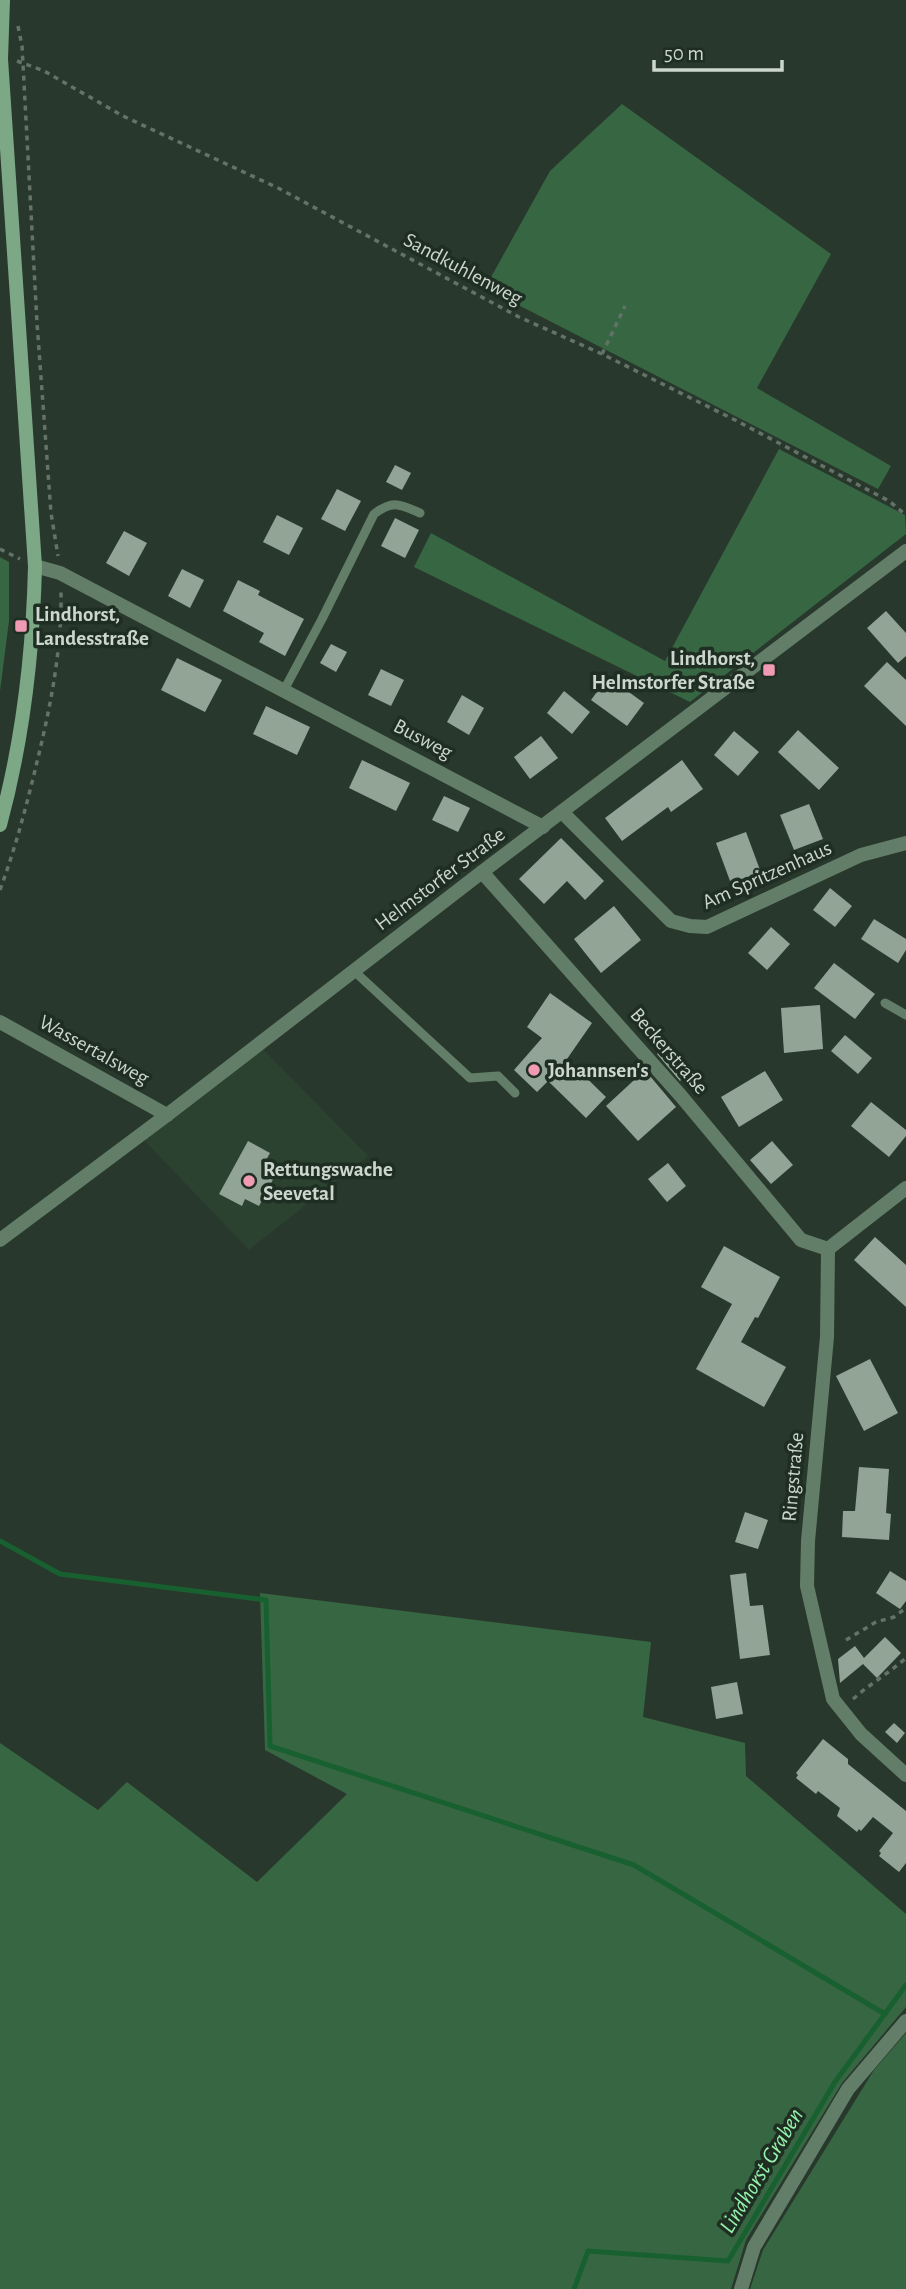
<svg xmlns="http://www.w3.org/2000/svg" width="906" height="2289" font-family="'Alegreya Sans',sans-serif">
  <rect width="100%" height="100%" fill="#29382c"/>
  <!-- built -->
  <path fill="#2c4230" d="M260 1046 368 1156 249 1250 141 1137Z"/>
  <!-- green -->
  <g fill="#376642">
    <path d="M622 104 831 254 757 388 891 466 878 489 485 288 550 171Z"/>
    <path d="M779 449 905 515 906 534 690 702 414 567 431 533 665 661Z"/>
    <path d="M0 557 9 562V621L0 691Z"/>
    <path d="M260 1593 651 1642 643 1717 745 1743 746 1776 906 1914V2007L842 2083 746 2240 731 2289H0V1743L98 1810 127 1782 257 1882 347 1794 265 1750Z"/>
    <path d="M906 2033V2289H750L763 2250 874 2070Z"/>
  </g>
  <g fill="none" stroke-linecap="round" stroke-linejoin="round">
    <!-- stream -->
    <g stroke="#186030" stroke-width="5">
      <path d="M0 1541 60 1574 266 1600 270 1746 634 1865 885 2014"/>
      <path d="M574 2289 588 2251 728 2261 835 2082 906 1985"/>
    </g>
  </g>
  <!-- building -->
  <g fill="#91a495">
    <path d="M395 465 411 473 402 490 386 482Z"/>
    <path d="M337 489 361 501 345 531 321 519Z"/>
    <path d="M277 515 303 528 289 555 263 542Z"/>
    <path d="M395 518 419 530 405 558 381 546Z"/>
    <path d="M124 531 147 543 129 576 106 563Z"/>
    <path d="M182 569 204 580 190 608 168 596Z"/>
    <path d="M238 580 260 591 258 595 304 619 285 656 259 642 264 633 223 611Z"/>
    <path d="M886 611 906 633V656L898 663 867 628Z"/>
    <path d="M331 644 347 652 336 672 320 663Z"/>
    <path d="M177 658 222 680 205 712 161 690Z"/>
    <path d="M887 662 906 680V726L864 686Z"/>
    <path d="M381 669 404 680 391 706 368 695Z"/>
    <path d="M608 677 644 703 627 726 591 700Z"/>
    <path d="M564 691 590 712 572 734 547 713Z"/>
    <path d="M462 695 484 708 469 735 447 722Z"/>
    <path d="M266 706 310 727 297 755 253 734Z"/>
    <path d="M798 730 839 768 819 790 778 752Z"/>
    <path d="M734 731 759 752 738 776 714 755Z"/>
    <path d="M541 736 558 758 530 779 514 757Z"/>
    <path d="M362 760 410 783 396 811 349 788Z"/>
    <path d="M682 760 703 789 671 812 668 807 622 841 605 818Z"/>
    <path d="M444 796 470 808 458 832 432 820Z"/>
    <path d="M809 804 823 839 794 850 780 815Z"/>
    <path d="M746 832 763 878 733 889 716 843Z"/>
    <path d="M561 838 604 881 585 900 567 881 544 904 519 879Z"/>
    <path d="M830 888 852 906 835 927 813 910Z"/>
    <path d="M614 906 641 940 601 973 574 939Z"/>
    <path d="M874 919 906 939V950L898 963 861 939Z"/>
    <path d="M771 927 790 944 767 970 748 953Z"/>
    <path d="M834 963 875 994 855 1019 814 988Z"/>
    <path d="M550 993 592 1023 567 1059 606 1097 586 1118 548 1081 537 1092 514 1070 542 1038 527 1027Z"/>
    <path d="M820 1005 823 1049 784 1053 781 1008Z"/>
    <path d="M845 1035 872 1058 858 1074 831 1051Z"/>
    <path d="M667 1045 691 1071 680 1081 657 1054Z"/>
    <path d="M645 1070 676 1107 638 1141 606 1106Z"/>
    <path d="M765 1071 783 1100 739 1127 721 1097Z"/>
    <path d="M871 1102 906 1130V1136L889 1157 851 1126Z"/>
    <path d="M248 1141 270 1153 266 1160 279 1168 259 1206 245 1199 242 1206 219 1194Z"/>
    <path d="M772 1141 793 1165 771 1184 750 1160Z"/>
    <path d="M668 1163 686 1186 667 1202 648 1179Z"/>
    <path d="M875 1237 906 1265V1307L854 1260Z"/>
    <path d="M724 1246 780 1277 758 1318 755 1317 741 1342 786 1367 764 1407 696 1369 732 1304 701 1287Z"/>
    <path d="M870 1359 898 1413 864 1431 836 1376Z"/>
    <path d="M859 1467 889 1469 886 1513 891 1514 889 1540 842 1537 843 1511H855Z"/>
    <path d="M745 1512 768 1520 758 1549 735 1542Z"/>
    <path d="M890 1571 906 1581V1601L900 1609 876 1593Z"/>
    <path d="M746 1573 750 1606 763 1605 770 1655 740 1659 730 1575Z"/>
    <path d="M885 1637 901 1653 877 1678 863 1664 840 1683 838 1659 855 1646 864 1658Z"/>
    <path d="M737 1682 743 1714 716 1719 711 1687Z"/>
    <path d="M894 1723 905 1733 897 1743 885 1732Z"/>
    <path d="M823 1739 848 1759V1764L906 1811V1863L899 1872 879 1856 881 1853 879 1851 893 1833 873 1817 861 1831 859 1829 857 1832 837 1816 840 1808 818 1791 816 1794 796 1778 798 1775 796 1773Z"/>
  </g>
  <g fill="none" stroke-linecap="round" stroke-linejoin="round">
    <!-- path -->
    <g stroke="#657267" stroke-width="3.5" stroke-dasharray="5 5" stroke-linecap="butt">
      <path d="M18 26 22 46 37 323 51 513 58 556"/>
      <path d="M17 61 44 71 123 116 278 188 519 317 602 354 735 420 889 501 906 515"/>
      <path d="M602 354 625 306"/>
      <path d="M0 549 20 559"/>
      <path d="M0 890C15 849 26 808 36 766 50 709 62 651 61 591"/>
      <path d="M846 1640 876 1622 894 1617 906 1608"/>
      <path d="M853 1699C870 1684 889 1673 906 1658"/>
    </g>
    <!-- service -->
    <g stroke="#637e68" stroke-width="9">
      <path d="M284 690 322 619 374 514C393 500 399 504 420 513"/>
      <path d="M354 971 470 1078 498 1076 515 1093"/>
      <path d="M885 1003 906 1015"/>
    </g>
    <!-- minor -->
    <g stroke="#637e68" stroke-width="14">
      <path d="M35 566 60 573 543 827"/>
      <path d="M562 812 671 921 690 926 707 927 861 855 906 843"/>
      <path d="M482 872 681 1096 801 1240 828 1249"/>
      <path d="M0 1022 167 1115"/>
      <path d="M0 1240 167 1115 482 872 906 551"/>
      <path d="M828 1249 827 1337 808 1541 807 1586 833 1699 861 1734 906 1775"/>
      <path d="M828 1249 906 1188"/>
      <path d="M741 2289 754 2247 848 2089 906 2021"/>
    </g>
    <!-- secondary -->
    <path stroke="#7ca885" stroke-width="14" d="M0 825C23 740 33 654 35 566L1 59 3 0"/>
  </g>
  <!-- markers -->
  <g fill="#f19ab4" stroke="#1f2e22" stroke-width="2.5">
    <rect x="14" y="619" width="14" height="14" rx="3.5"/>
    <rect x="762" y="663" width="14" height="14" rx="3.5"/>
    <circle cx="534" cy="1070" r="7"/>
    <circle cx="249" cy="1181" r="7"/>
  </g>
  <g text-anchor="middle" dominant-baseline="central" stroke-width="7" stroke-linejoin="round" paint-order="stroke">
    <!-- street labels -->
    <g font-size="21" fill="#ccd6ce" stroke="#1f2e22">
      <text transform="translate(463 269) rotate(28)">Sandkuhlenweg</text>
      <text transform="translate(423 739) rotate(28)">Busweg</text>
      <text transform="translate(767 875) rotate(-24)">Am Spritzenhaus</text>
      <text transform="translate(440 879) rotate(-37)">Helmstorfer Straße</text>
      <text transform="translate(94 1050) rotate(29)">Wassertalsweg</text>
      <text transform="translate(669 1051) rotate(49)">Beckerstraße</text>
      <text transform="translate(793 1477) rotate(-85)">Ringstraße</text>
    </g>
    <!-- poi labels -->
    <g font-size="21" font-weight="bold" fill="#ccd6ce" stroke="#1f2e22" text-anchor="start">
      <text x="35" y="614">Lindhorst,<tspan x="35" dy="24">Landesstraße</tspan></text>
      <text x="755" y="658" text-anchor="end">Lindhorst,<tspan x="755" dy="24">Helmstorfer Straße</tspan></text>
      <text x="548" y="1070">Johannsen's</text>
      <text x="263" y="1169">Rettungswache<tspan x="263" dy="24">Seevetal</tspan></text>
    </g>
    <!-- water labels -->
    <g font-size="23" font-style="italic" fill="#96f3ac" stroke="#1f2e22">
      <text transform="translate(762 2171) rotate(-59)">Lindhorst Graben</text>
    </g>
  </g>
  <!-- scale -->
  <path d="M654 60v10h128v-10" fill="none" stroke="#ccd6ce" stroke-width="3.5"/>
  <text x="664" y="60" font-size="21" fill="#ccd6ce" stroke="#1f2e22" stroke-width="5" paint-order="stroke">50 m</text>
</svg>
